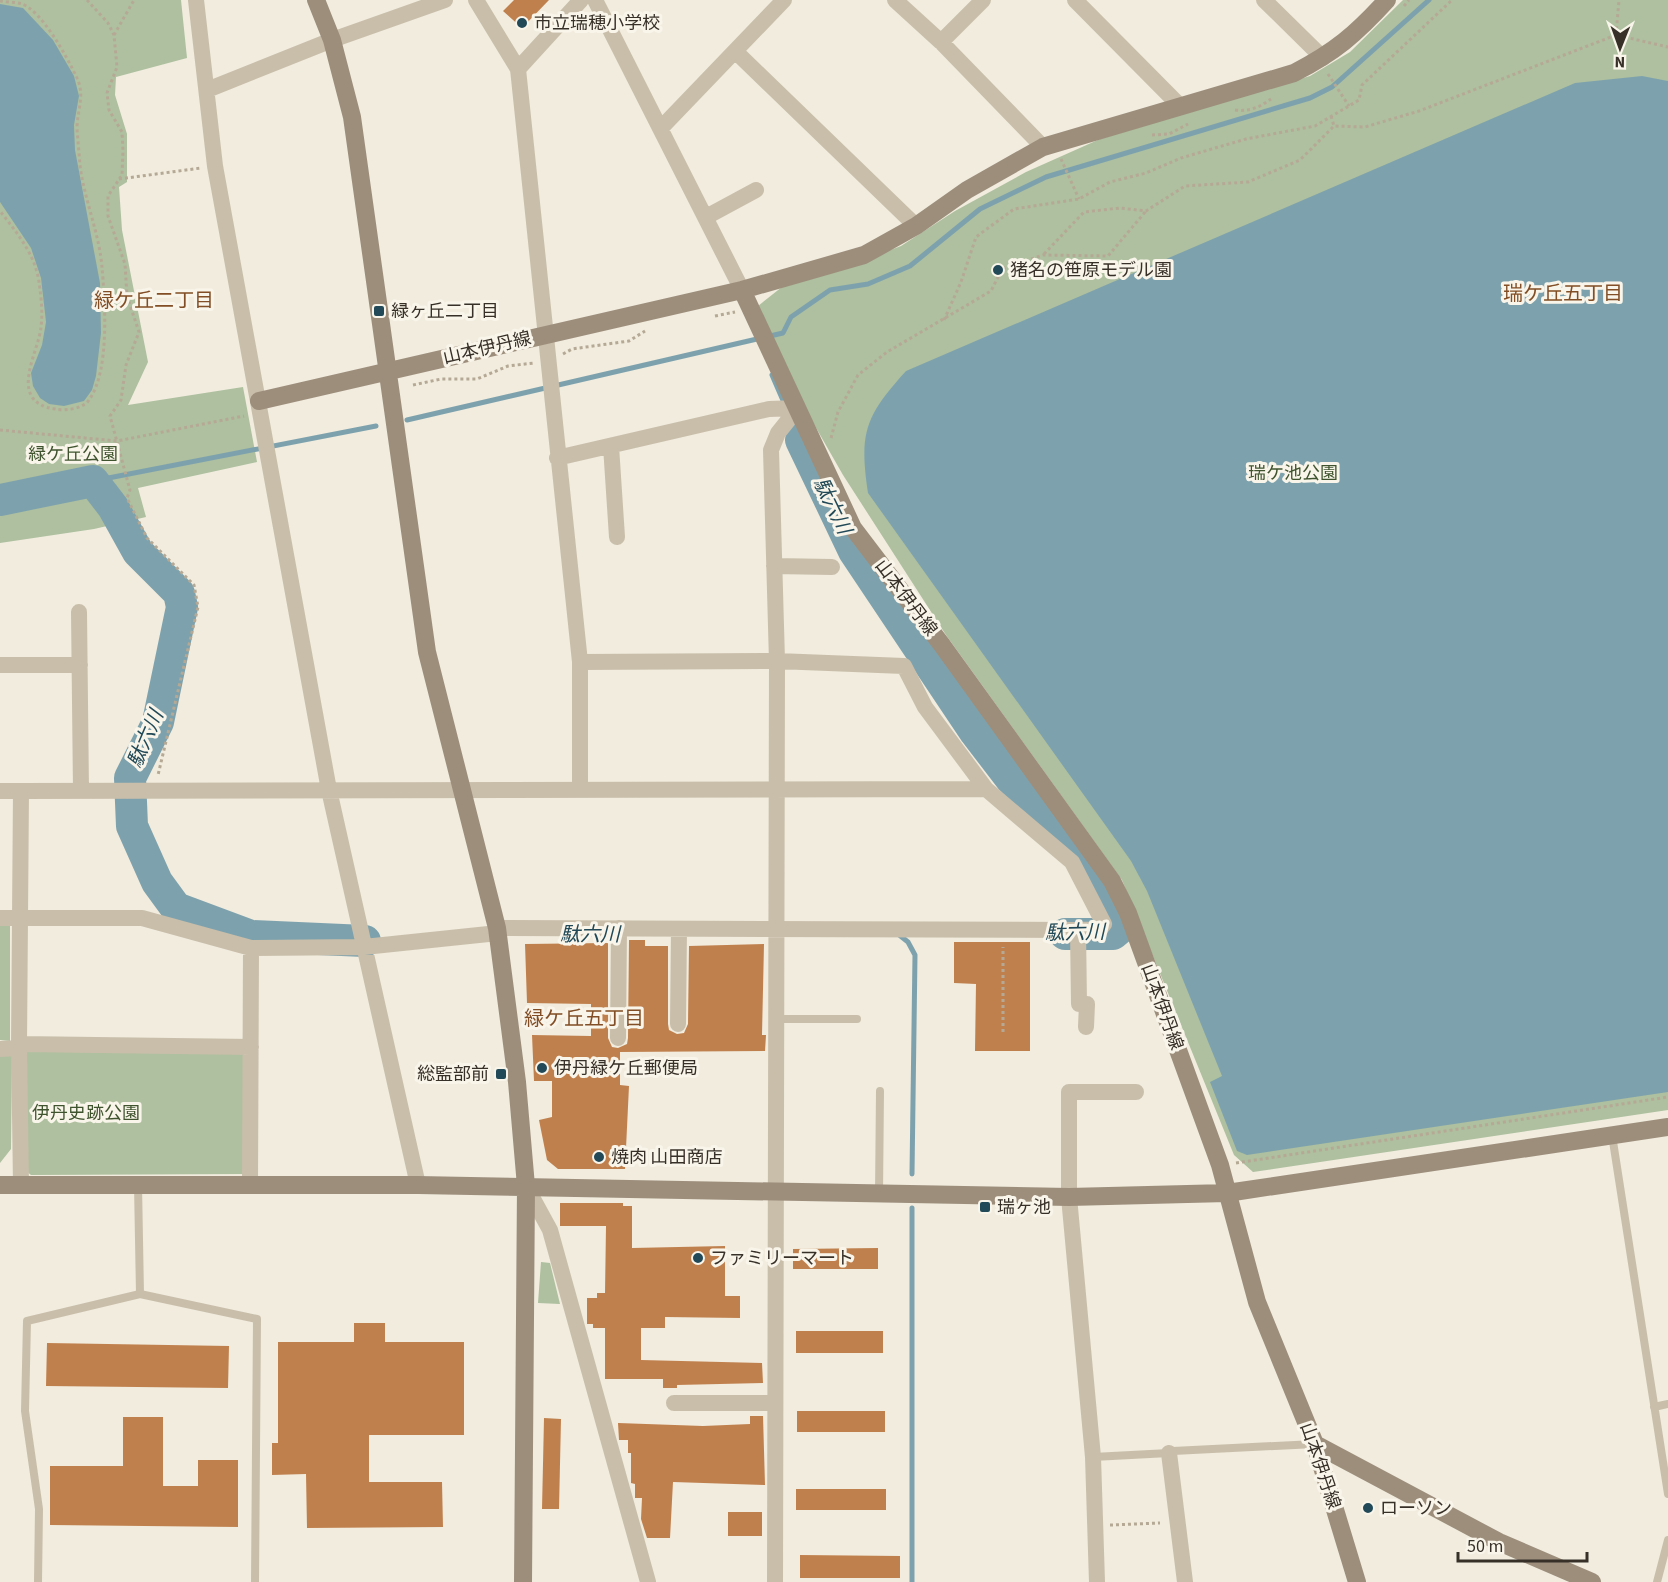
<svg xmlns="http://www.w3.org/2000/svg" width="1668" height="1582" viewBox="0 0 1668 1582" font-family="'Source Sans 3','Noto Sans JP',sans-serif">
  <rect width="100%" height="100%" fill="#f1ecde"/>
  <path fill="#aec09f" d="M0,0h181l6,58 -71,19 -1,18 12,39v48l-8,5 3,43 26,132 -20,43 115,-18 14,75 -119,26 8,29 -52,12 -94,14z
    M1403,0h265v1110l-415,62 -19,-17 -112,-275 -176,-245 -103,-160 -32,-56 -53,-113 29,-23 61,-17 53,-20 54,-35 71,-39 74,-33 210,-63 40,-24z
    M0,926h10v115l-10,-1z
    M24,1050l217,3 6,4 -1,117 -215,1 -7,-6z
    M0,1056h12l-1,93 -11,14z
    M541,1262l9,1 10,41 -22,-1z"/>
  <path fill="#7ea2ad" d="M0,4l23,4 30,32 21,36 5,20 -5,29 1,25 25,133 1,50 -5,43 -4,14 -8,11 -20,5 -15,-2 -9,-6 -7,-12 -2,-13 11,-28 4,-23 -5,-44 -10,-30 -31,-46z
    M1642,76l26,5v1011l-421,63 -10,-4 -27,-69 12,-6 -75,-185 -16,-30 -263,-368c-9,-60 -3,-77 38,-122l669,-288z"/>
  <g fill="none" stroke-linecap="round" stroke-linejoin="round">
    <path stroke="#7ea2ad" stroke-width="5" d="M772,375l13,30
      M407,420l376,-87 8,-16 39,-27 38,-6 42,-18 70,-57 66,-32 264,-79 22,-11 97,-87
      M792,421l9,19
      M93,481l283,-55
      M898,934l10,8 7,13 -3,219
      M912,1582v-374"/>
    <path stroke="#7ea2ad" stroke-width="32" d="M801,440l53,111 121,181 36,47 57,55 51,95 -6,5h-48
      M0,500l93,-19 20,26 25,45 41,41 3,14 -24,115 -28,56 2,48 25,56 19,26 75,28 114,5"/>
  </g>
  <path fill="#c0804d" d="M514,0h35l-27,28 -19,-17z
    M629,940h16v6h23v78l1,6 8,4 7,-1 4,-9 1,-78 75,-2 -2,91h4l-1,16 -145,1v33l9,1 -4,83h-67l-11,-9 -8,-40 13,-3v-36h-18l-2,-46 59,1v-32l-64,-1 -2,-59 83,-1v95l4,9 6,1 9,-4 1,-6z
    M954,942h76v109h-55l1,-67 -22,-1z
    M560,1203h63v3h9v42l93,-2v50h15v22l-75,-1v11h-24v32l121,3 1,20 -86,2v3h-14v-9h-58v-51h-12v-4h-6v-26h10v-5h8l1,-67h-46z
    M878,1248v21h-85v-20z
    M354,1323h31v19h79v93h-95v47h73l1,45 -136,1 -1,-54 -34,1v-32h6v-101h76z
    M796,1331h87v22h-87z
    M47,1343l182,3 -1,42 -182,-2z
    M797,1411h88v21h-88z
    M750,1416h13l2,69 -92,-3 -3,56h-23l-6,-19 1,-21h-7v-14l-4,-1v-30h-3v-13h-9l-1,-17 85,3 47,-2z
    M123,1417h40v69h35v-26h40v67l-188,-2v-59h73z
    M544,1418l17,1 -2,90h-17z
    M796,1489h90v21h-90z
    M728,1512h34v24h-34z
    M800,1555l100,1v22h-100z"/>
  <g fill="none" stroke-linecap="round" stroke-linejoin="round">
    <path stroke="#b5a995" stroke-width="3" stroke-dasharray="3 3" stroke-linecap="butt" d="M87,0l21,23 6,12 3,32 -10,26 2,17 13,22 1,19 -1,24 -14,21v20l17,48 2,32 12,36 -13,33 -5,35 -11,16 20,74 -3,8 20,40 47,47 4,22 -40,168
      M0,1c7,1 16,1 22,3 20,7 45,53 54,72 10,19 1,33 1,53 1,12 2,24 3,36 4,34 19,67 22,102 3,35 8,104 -13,133 -6,9 -24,11 -34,9 -49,-7 -16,-57 -14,-82 2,-14 0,-31 -2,-45 -4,-28 -22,-49 -39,-71
      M1404,6l5,-6
      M114,35l20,-35
      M1616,35l3,-35
      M1328,74l21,32
      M1235,110c14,2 25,-3 36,-11
      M1331,116l3,10 31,1 54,-16 197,-76 52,12
      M1152,135l17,-1 19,-10
      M1061,159l18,40
      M119,179l82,-11
      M1044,254l40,-42 36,-4 26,3 39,-25 63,-4 52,-22 34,-34
      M715,316l20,-4
      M944,320l17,-38 15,-45 38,-28 65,-10 31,-17 36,-9 35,-15 65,-19 69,-13 44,-26 3,-15 90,-85
      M563,354l9,-5 57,-8 16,-10
      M413,385l28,-6h36l31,-13 26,-3
      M0,430l117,11 127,-25
      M831,438l7,-26 20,-37 29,-23 104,-61 11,-22 41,-14 65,1 38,-45
      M1003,1032v-85
      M1236,1163l432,-66
      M1110,1525l50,-2"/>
    <path stroke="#c9beaa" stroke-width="8" d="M775,1019h82
      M1612,1135l56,359
      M138,1185l2,109
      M879,1194l1,-103
      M1654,1407l14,-3
      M1093,1457l76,-4 4,-2 142,-7
      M38,1582l1,-73 -14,-98 2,-90 113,-27 117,25 -2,263
      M1657,1582l11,-42"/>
    <path stroke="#c9beaa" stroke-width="16" d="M196,0l19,166 114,624 89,395
      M476,0l42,69 62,593v127
      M595,0l147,290
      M895,0l46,42 102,105
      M1075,0l104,105
      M1264,0l59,58
      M941,42l42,-42
      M735,51l181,175
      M518,69l63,-69
      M207,90l125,-50 113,-40
      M662,127l122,-127
      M706,217l50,-27
      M611,446l6,91
      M557,458l212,-49 29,-1
      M774,566l58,1
      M79,612l2,179
      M0,665h80
      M0,791h21l-2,253 2,141
      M21,791l965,-2
      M0,918h142l109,30 113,-1 134,-14
      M497,928l581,2 22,-1 4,-5 -32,-62 -86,-73 -61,-82 -21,-41 -127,-5 -197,1
      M1078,930l1,74h8l-1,23
      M678,1024l1,-95
      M618,1038l1,-110
      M19,1044l232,3
      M0,1049l19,-1
      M250,1184l1,-236
      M526,1186l24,44 98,352
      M674,1403h101
      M1169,1453l16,129
      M775,1582l2,-921 -6,-211 7,-17 20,-25
      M1097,1582l-4,-125 -24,-260v-105h67"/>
    <path stroke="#9d8e7c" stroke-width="18" d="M316,0l16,40 20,77 75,535 70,276 20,154 9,104 -3,396
      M742,290l111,238 89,117 170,236 16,32 92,252 37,137 58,142 42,138
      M259,401l483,-111 122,-35 52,-29 51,-36 76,-43 251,-74c41,-21 62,-39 93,-73
      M0,1185h418l651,12 158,-4 441,-66
      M1315,1444l184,98 93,40"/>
  </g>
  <g fill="#214957" stroke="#f9f5ea" stroke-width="2">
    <circle cx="522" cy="23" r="6"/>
    <circle cx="998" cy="270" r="6"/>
    <rect x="373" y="305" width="12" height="12" rx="3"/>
    <circle cx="542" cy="1068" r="6"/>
    <rect x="495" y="1068" width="12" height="12" rx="3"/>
    <circle cx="599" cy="1157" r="6"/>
    <rect x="979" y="1201" width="12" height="12" rx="3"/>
    <circle cx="698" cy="1258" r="6"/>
    <circle cx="1368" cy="1508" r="6"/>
  </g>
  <g text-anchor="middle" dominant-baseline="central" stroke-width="6" stroke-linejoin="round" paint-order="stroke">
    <g font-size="18" fill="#373029" stroke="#f9f5ea" text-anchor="start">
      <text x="534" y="23">市立瑞穂小学校</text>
      <text x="1010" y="270">猪名の笹原モデル園</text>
      <text x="391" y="311">緑ヶ丘二丁目</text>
      <text x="554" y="1068">伊丹緑ケ丘郵便局</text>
      <text x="489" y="1074" text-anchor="end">総監部前</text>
      <text x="611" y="1157">焼肉 山田商店</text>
      <text x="997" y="1207">瑞ヶ池</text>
      <text x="710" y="1258">ファミリーマート</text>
      <text x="1380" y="1508">ローソン</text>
    </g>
    <g font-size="18" fill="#373029" stroke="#f9f5ea">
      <text transform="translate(487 348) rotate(-13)">山本伊丹線</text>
      <text transform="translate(906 598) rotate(53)">山本伊丹線</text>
      <text transform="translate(1162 1007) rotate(70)">山本伊丹線</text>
      <text transform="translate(1320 1466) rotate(71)">山本伊丹線</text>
    </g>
    <g font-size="18" fill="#3f542e" stroke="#f9f5ea">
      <text x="73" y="454">緑ケ丘公園</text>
      <text x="1293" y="473">瑞ケ池公園</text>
      <text x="86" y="1113">伊丹史跡公園</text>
    </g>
    <g font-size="20" fill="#824e26" stroke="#f9f5ea">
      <text x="1563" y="294">瑞ケ丘五丁目</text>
      <text x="154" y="301">緑ケ丘二丁目</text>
      <text x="584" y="1019">緑ケ丘五丁目</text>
    </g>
    <g font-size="20" font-style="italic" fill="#214957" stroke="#f9f5ea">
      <text transform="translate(832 506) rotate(64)">駄六川</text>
      <text transform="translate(146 739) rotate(-67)">駄六川</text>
      <text transform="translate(1075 933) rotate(-1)">駄六川</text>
      <text x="590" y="935">駄六川</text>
    </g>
  </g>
  <g transform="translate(1620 48) rotate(181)" stroke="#f9f5ea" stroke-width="4.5" paint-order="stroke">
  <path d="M0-4.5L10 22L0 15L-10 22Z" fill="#373029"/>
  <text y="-9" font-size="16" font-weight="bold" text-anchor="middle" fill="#373029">N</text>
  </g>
  <path d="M1458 1552v9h129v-9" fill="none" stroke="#373029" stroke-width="3"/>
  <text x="1467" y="1552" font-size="18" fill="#373029" stroke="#f9f5ea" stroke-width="4.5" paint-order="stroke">50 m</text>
</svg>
